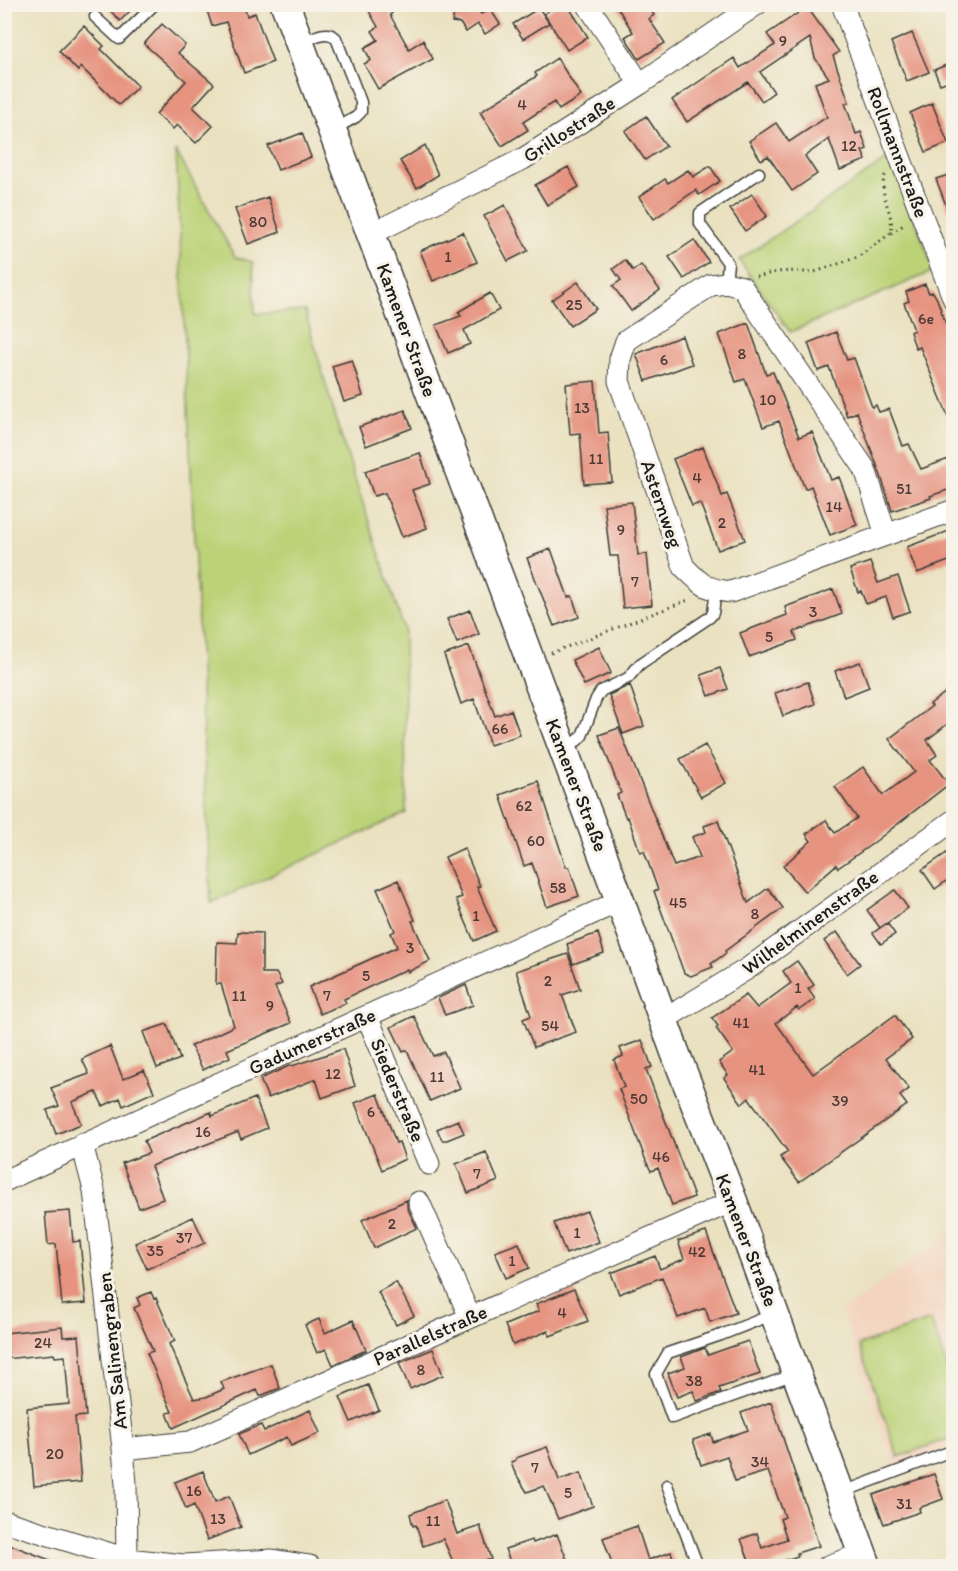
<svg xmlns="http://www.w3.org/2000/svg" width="958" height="1571" viewBox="0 0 958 1571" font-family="Itim,sans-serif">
  <rect width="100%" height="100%" fill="#f7f3e8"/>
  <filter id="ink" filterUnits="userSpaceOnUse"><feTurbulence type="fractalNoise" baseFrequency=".0167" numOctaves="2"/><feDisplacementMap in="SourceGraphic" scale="12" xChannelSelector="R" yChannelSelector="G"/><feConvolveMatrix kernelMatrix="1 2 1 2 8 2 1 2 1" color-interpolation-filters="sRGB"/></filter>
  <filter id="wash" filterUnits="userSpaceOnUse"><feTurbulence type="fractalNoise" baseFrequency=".008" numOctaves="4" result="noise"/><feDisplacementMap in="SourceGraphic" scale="24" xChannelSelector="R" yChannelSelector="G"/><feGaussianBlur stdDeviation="1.35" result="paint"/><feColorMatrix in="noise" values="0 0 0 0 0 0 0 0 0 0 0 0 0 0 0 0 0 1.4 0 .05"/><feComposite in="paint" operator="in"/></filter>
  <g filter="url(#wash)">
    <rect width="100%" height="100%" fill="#eae1c0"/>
    <path fill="#f3d4bf" d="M953,1232v212l-58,23 -53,-156z"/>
    <path fill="#bbd277" stroke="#6c774a" stroke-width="1.5" d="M176,151l59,106 18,5 2,52 50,-3 33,116 66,202 2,184 -195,90z
      M891,157l43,114 -144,61 -51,-72z
      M931,1320l22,65v52l-55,20 -39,-112z"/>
    <g id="blocks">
      <path fill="#e69380" d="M104,4h33l-17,17z
        M205,4h38l4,12 8,-3 18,49 -29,11 -18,-51 -14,4z
        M365,4h22l5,9 -2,2 19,34 14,-9 10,19 -55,30 -14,-25 7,-4 -7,-12 14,-8 -6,-9 6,-4z
        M463,4h12l6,10 9,-5 10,15 -15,10 -7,-10 -12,8 -6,-9 -8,-1 3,-12z
        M558,4h9l21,33 -21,13 -23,-36z
        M615,4h32l7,11 -5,4 16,24 -26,16 -14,-22 8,-5z
        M802,4h3l34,48 -6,4 16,46 -4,1 11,31 5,-2 6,17 -5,2 4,9 -26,10 -11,-31 -24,17 12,18 -25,17 -24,-35 -7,4 -12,-19 27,-18 13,19 38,-25 -12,-34 14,-5 -14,-20 -5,-20 -50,34 14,20 -12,9 -14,-19 -61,40 -15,-22 62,-42 6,10 35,-23 -8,-11 37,-25z
        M539,8l10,15 -26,16 -10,-15z
        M162,24l23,21 -7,8 36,31 -21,23 20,19 -17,17 -19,-18 -4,4 -17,-15 30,-33 -42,-37z
        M84,26l20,20 -3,3 37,37 -19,19 -38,-38 -3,4 -19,-20z
        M912,33l17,39 -22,9 -16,-39z
        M557,58l24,38 -22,14 -5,-8 -31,20 5,8 -26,16 -22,-34 57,-36 -2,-3z
        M949,64l5,15 -14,5 -6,-14z
        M932,103l16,40 -22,9 -16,-39z
        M646,116l20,30 -21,14 -20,-29z
        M302,133l9,24 -33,13 -10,-24z
        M425,145l13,30 -21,13 -17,-27z
        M710,166l10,15 -21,14 -3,-5 -42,29 -15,-22 26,-18 3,4 20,-13 5,7z
        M568,167l11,20 -32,18 -12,-20z
        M954,173v48h-2l-16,-42z
        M752,194l15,22 -22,15 -15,-22z
        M268,197l12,35 -32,12 -13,-35z
        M505,205l23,46 -20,10 -24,-45z
        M463,232l14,30 -44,19 -13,-30z
        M694,240l15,22 -25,17 -15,-22z
        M625,260l8,11 8,-6 19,25 -29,21 -18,-25 8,-6 -8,-11z
        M578,282l18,27 -26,17 -18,-26z
        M925,284l4,9 4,-1 4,7 17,48v84l-34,-84 -4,2 -3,-8 -3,-9 4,-2 -10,-27 5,-2 -3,-9z
        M490,293l9,17 -35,20 6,14 -22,9 -12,-28 25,-9 -3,-4z
        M748,323l18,51 7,-2 26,65 13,-5 19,48 8,-3 18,48 -27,10 -19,-49 -6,3 -26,-68 -16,6 -18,-48 -9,3 -17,-48z
        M836,332l11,28 7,-2 18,49 4,-2 3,7 10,-3 14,37 6,-2 12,25 33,-12v31l-24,8 1,2 -39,13 -11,-35 -24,-64 -10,4 -18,-49 -11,4 -10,-28z
        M682,336l10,28 -46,17 -10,-27z
        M352,360l11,36 -19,6 -12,-36z
        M595,381l4,52 9,-1 4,50 -28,2 -4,-51 -10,1 -4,-50z
        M405,410l7,18 -46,18 -7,-19z
        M703,447l19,49 5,-2 18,46 -27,10 -18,-47 -8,3 -19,-47z
        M420,453l10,31 -18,6 15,38 -25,9 -17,-44 -11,3 -9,-25z
        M632,502l6,53 9,-1 5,51 -29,3 -5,-52h-8l-6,-51z
        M954,529v30l-37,14 -10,-26z
        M551,549l17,48 4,-1 7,21 -25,9 -27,-68z
        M870,562l8,21 20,-7 12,35 -17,6 -7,-20 -20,7 -5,-13 -3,1 -8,-23z
        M833,589l9,25 -48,18 3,8 -48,17 -9,-24 47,-18 -2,-8z
        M470,610l9,24 -22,9 -10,-24z
        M469,646l26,70 16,-6 9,25 -30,10 -16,-46 -13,5 -17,-49z
        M599,647l12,26 -27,12 -12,-25z
        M860,662l9,25 -25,10 -9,-26z
        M720,668l8,21 -19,7 -8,-21z
        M808,682l7,22 -32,12 -8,-23z
        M630,685l14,41 -21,8 -14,-39z
        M954,686v33l-27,21 10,15 -7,5 19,24 -77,60 -34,24 -2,-3 -31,27 -22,-26 28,-25 -5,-7 20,-14 9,13 22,-15 -22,-31 28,-20 20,28 31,-23 -25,-33 43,-33 -2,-2z
        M619,728l55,138 26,-9 -8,-20 14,-5 -2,-6 14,-5 30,82 20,-15 15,20 -58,43 1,2 -15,11 2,3 -22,9 -7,-3 -30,-82 4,-1 -14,-39 -4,1 -12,-35 -2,1 -9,-23 4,-2 -22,-58z
        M705,745l21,38 -25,14 -21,-38z
        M538,781l28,86h3l10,29 -32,11 -15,-44 -8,3 -24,-71z
        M464,848l16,38 -3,1 19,44 -22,10 -18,-42 6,-2 -17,-40z
        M948,852l5,8v16l-18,13 -13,-19z
        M398,880l17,40 -3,1 18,40 -22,11 -1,-3 -63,30 2,4 -26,11 -11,-27 88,-40 -6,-14 4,-2 -18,-42z
        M895,890l13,18 -28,20 -13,-18z
        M887,923l8,11 -14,10 -8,-11z
        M238,932l24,1v40h14l6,11 -7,3 16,36 -64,27 3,7 -27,13 -12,-24 43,-20 -13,-42h-5l1,-42 20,1z
        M837,932l23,32 -13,10 -23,-33z
        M598,933l6,20 -31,11 -6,-20z
        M568,954l12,35 -18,6 14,37 -42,15 -11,-28 8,-3 -15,-45z
        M797,961l17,24 -6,4 7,10 -16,11 -2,-3 -21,16 37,51 82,-59 17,24 -26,19 23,31 -9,7 7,9 -108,77 -19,-25 8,-5 -39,-54 -7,6 -18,-26 4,-3 -9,-13 14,-10 -17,-24 2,-2 -6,-8 34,-23 11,13 34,-25 -8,-12z
        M466,985l7,20 -28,10 -7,-17z
        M414,1016l19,40 11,-4 16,36 -30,13 -23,-51 -4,2 -12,-25z
        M167,1024l13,35 -23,9 -14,-36z
        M642,1040l10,27 -6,2 48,128 -22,8 -14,-37 -7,3 -5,-10 -27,-72 5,-2 -10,-27 9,-4 -3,-8z
        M110,1046l13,33 21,-9 10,22 -31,14 -3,-8 -17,8 -7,-14 -24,10 9,22 -25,10 -9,-24 12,-4 -8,-18 38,-14 -7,-15z
        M343,1049l12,37 -33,12 -6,-19 -48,19 -8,-19 31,-14 1,1z
        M378,1094l18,49 3,-1 6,17 -23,11 -27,-67z
        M255,1098l12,30 -26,11 -3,-7 -87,34 12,33 -24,9 -17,-45 27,-10 -5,-12 67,-29 1,4z
        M458,1120l6,13 -17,7h-5l-5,-11z
        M486,1152l12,29 -30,12 -12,-29z
        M407,1200v7l10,21 -43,20 -12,-28z
        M70,1211l3,31 7,-1 6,62 -24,2 -6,-61 -8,1 -3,-32z
        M587,1211l12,31 -33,12 -12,-31z
        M193,1217l12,26 -58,26 -12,-26z
        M706,1232l30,81 -26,9 -5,-14 -27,10 -16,-41 -43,17 -8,-21 44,-17 5,13 24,-10 -6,-18z
        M519,1243l10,25 -23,10 -11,-26z
        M396,1282l18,34 -18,9 -18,-33z
        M574,1289l14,32 -38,15 -2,-5 -35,14 -8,-20 34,-14 -3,-7z
        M151,1292l3,7 2,-1 19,43 -6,3 25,55 12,-2 18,-8 -3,-7 50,-18 9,24 -20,8 -3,-6 -84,38 -6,-15 5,-1 -25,-59 6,-2 -19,-43 6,-3 -3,-7z
        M319,1319l6,14 28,-13 13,30 -33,15 -7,-16 -9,4 -12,-28z
        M62,1327l1,10 16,-1 7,80 -11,1 6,65 -47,4 -7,-78 42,-4 -4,-48 -10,1 -1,-3 -50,5v-26z
        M748,1341l12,33 -41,14 2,4 -24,9 -4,-10 -16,6 -9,-24 17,-6 -4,-10 24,-9 3,7z
        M433,1349l10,26 -33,14 -11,-26z
        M368,1385l11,25 -28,12 -11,-25z
        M771,1402l48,144 -22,7 1,3 -30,10h-17l-10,-27 16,-6 5,15 25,-9 -7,-20 5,-2 -17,-46 -33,10 -8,-25 -26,9 -8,-25 18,-6 2,8 35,-12 -7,-17z
        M310,1410l10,23 -29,13 -4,-9 -39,18 -9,-21 22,-9 3,6z
        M547,1447l12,33 22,-7 12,33 -35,13 -14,-33 -17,6 -13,-21 -3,-9 5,-2v-2z
        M203,1471l12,31 14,-6 12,31 -34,13 -13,-35 -8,4 -11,-27z
        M934,1474l9,25 -24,9 1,4 -36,12 -11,-29z
        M445,1500l12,34 23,-8 11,33 -20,7h-16l-12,-27 -20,7 -7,-21 -3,1 -3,-12z
        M637,1526l11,34 23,-8 5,14h-63l-10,-28z
        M557,1534l10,26 -18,6h-37l-7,-17 27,-9 1,3z
        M11,1545l54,21h-61v-17l5,2z"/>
    </g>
  </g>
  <g filter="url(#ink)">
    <use href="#blocks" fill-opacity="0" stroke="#3b3a35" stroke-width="1.5"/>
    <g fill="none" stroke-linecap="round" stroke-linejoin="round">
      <defs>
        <path id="service" d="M95,17l24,22 36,-35
          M300,44c11,-5 26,-16 36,-6l25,64v10l-5,5 -23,13
          M726,283l2,-20 -28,-39v-11l59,-40
          M563,747l14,-6 5,-5 14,-37 5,-8 27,-13 12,-14 70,-47 3,-4 3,-23
          M774,1314l-53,21 -53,18 -12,21 16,44 123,-44
          M667,1485l31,81
          M840,1493l114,-43"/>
        <path id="minor" d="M587,4l53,80
          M842,4l112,296
          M371,234l152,-75 117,-75 117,-80
          M886,535l-21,-66 -123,-182 -16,-4 -15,2 -85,56 -6,18 -1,22 65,186c18,18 21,22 47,25l223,-82
          M367,1016l62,148
          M663,1020l84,-51 207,-149
          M4,1181l616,-280
          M419,1202l51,115
          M123,1449l67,-7 543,-241
          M4,1521l123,38 -1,-75 -3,-35 -29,-259 -12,-46
          M126,1566l1,-7 57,6 88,-5 38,6
          M828,1566l34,-12"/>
        <path id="secondary" d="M285,4l335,897 55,151 58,149 134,365"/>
      </defs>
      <use href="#service" stroke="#3b3a35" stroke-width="13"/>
      <use href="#minor" stroke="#3b3a35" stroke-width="23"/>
      <use href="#secondary" stroke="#3b3a35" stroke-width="31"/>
      <path stroke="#3b3a35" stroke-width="3" stroke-dasharray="1.5 4.5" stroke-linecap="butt" d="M891,233l14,-9
        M756,277l20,-5 20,-1 16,2 46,-16 33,-24c4,-22 -15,-39 -5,-60
        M551,653l140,-54
        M952,1039l2,-1"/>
      <use href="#service" stroke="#fff" stroke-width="10"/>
      <use href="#minor" stroke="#fff" stroke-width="21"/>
      <use href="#secondary" stroke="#fff" stroke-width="28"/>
    </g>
  </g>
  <g text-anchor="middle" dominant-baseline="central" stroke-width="6" stroke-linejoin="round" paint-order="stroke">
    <g font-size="16" fill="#4e3a35">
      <text x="783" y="40">9</text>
      <text x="522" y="104">4</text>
      <text x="849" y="145">12</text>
      <text x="258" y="221">80</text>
      <text x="448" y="256">1</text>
      <text x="574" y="304">25</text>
      <text x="926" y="318">6e</text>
      <text x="742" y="353">8</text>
      <text x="664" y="359">6</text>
      <text x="768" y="399">10</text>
      <text x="582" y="407">13</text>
      <text x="596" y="458">11</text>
      <text x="697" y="477">4</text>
      <text x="904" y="488">51</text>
      <text x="834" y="506">14</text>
      <text x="722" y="522">2</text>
      <text x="621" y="529">9</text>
      <text x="635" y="581">7</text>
      <text x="813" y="611">3</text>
      <text x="769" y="636">5</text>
      <text x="500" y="728">66</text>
      <text x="524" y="805">62</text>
      <text x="536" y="840">60</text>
      <text x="558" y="887">58</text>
      <text x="678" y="902">45</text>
      <text x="755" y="913">8</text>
      <text x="476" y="915">1</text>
      <text x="410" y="947">3</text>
      <text x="366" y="975">5</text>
      <text x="548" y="980">2</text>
      <text x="798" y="987">1</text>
      <text x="239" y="995">11</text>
      <text x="327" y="995">7</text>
      <text x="270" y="1005">9</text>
      <text x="741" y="1022">41</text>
      <text x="550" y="1025">54</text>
      <text x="757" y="1069">41</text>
      <text x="333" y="1073">12</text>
      <text x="437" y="1076">11</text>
      <text x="639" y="1098">50</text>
      <text x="840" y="1100">39</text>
      <text x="371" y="1111">6</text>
      <text x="203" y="1131">16</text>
      <text x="661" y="1156">46</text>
      <text x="477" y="1173">7</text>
      <text x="392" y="1223">2</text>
      <text x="577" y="1232">1</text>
      <text x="184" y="1237">37</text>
      <text x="155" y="1250">35</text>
      <text x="697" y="1251">42</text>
      <text x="512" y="1260">1</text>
      <text x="562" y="1312">4</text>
      <text x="43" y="1342">24</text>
      <text x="421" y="1369">8</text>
      <text x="694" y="1380">38</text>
      <text x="55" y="1453">20</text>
      <text x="760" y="1461">34</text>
      <text x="535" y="1467">7</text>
      <text x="194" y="1490">16</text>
      <text x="568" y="1492">5</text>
      <text x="904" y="1503">31</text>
      <text x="218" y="1518">13</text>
      <text x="433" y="1520">11</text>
    </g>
    <g font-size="20" fill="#1c1c1c" stroke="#f7f3e8">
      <text transform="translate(569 129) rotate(-33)">Grillostraße</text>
      <text transform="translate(898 152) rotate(69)">Rollmannstraße</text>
      <text transform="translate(407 330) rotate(70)">Kamener Straße</text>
      <text transform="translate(662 504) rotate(71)">Asternweg</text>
      <text transform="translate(577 785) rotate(69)">Kamener Straße</text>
      <text transform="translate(810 922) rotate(-36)">Wilhelminenstraße</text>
      <text transform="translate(312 1041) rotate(-24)">Gadumerstraße</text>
      <text transform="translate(398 1090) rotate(67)">Siederstraße</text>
      <text transform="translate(747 1240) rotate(69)">Kamener Straße</text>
      <text transform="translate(430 1335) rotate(-24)">Parallelstraße</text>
      <text transform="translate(112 1351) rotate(-96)">Am Salinengraben</text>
    </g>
  </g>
  <rect width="958" height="1571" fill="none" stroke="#f7f3e8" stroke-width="24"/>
</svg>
